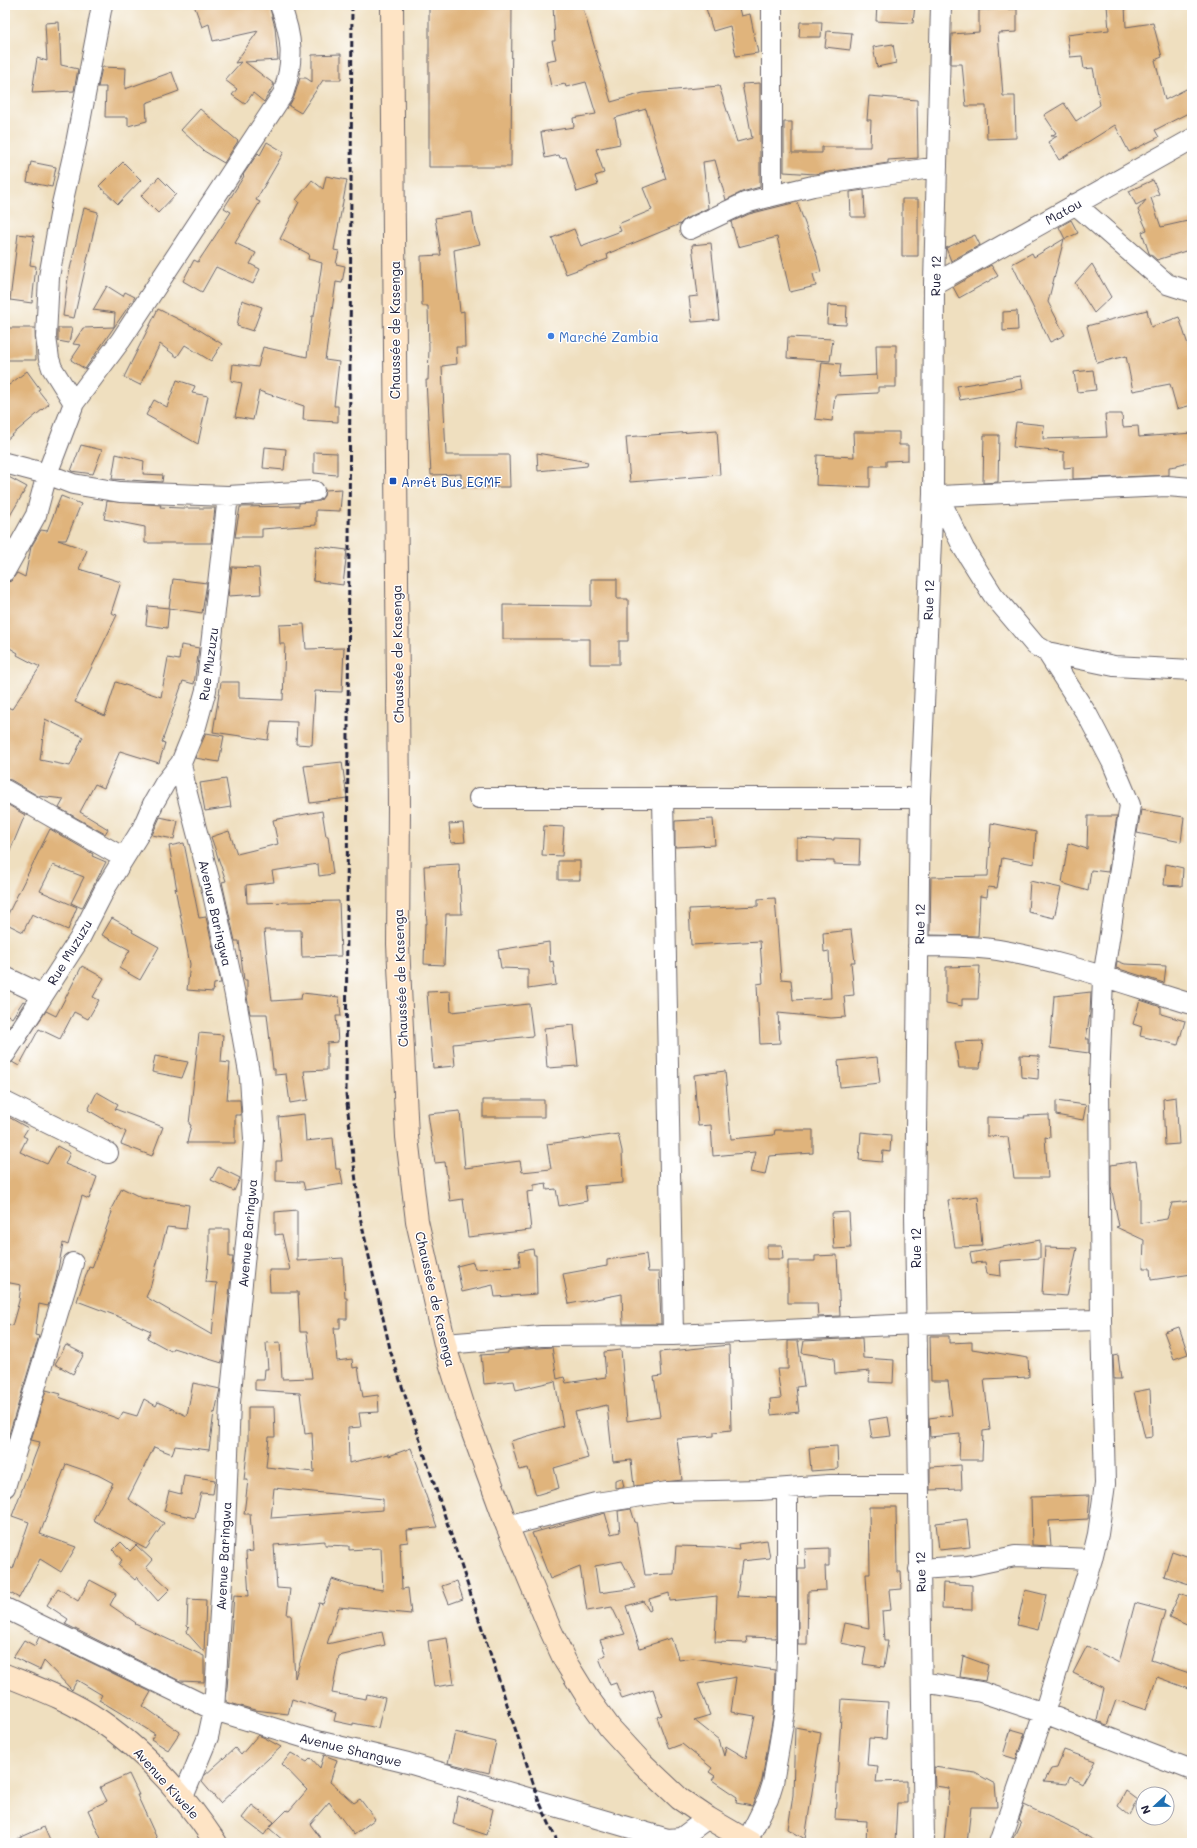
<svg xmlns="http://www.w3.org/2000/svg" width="1197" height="1848" viewBox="0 0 1197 1848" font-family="Mali,sans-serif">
  <rect width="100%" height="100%" fill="#fff"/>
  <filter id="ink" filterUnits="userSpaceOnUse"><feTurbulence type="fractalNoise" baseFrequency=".025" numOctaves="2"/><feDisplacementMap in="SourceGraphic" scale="8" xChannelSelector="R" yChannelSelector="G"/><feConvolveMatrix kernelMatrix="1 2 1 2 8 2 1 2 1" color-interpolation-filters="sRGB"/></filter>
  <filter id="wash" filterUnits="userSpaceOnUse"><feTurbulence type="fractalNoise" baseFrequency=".012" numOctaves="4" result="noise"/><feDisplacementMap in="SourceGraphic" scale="16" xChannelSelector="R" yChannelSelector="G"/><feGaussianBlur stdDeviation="0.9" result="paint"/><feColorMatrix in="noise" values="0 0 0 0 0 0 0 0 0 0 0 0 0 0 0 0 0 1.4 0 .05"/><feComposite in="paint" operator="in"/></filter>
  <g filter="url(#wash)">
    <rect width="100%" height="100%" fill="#efdfbf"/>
    <g id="blocks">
      <path fill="#e0b47c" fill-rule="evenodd" d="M194,5h75l6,22 3,33 -33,2 29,22 -10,18 -11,-9 -8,11 -13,-9 5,-6 -12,-9 16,-18 -6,1 23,-32 -45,10 -4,-17 -7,3z
        M429,5h83l-1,162h-82z
        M553,5h29l29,97 32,-9 76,-7 18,56 15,-4 -10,-54 18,-1v104l-18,5 -16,8 -11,-40 -12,2 5,46 -23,11 -5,5 -73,30 1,5 -42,15 -14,-36 22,-9 7,17 40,-15 -3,-7 34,-14 -9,-22 23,-9 -20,-70 -31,9 5,26 -24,5 8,24 -9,3 3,9 -21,7 -11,-35 -6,1 -1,-3 -14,3 -4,-26 33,-5 -1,-9 23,-4 -10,-32 -20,5 -1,-3 -14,3 -5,-26 10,-2 -4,-18h3z
        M705,5h33l3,11 9,-2 8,39 -22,3 -6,-30 -17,5z
        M877,5h38l-2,18 -37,-2z
        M1107,5h18l1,22 27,-4 9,34 -7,3 10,40 27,-14v25l-37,19 4,7 -30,15 -14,-27 -56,35 -11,-18 9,-6h-6l5,-3 -12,-18 20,-12 12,18 24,-16 -7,-37 -9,1 -2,-13 -12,1 -3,-22 42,-5z
        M1017,9v23l-19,1 5,63h12l1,42 -29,1 -1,-33h-20l-4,-42h-11l1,-30 27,-2v-22z
        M59,22l2,43 17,4 -4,22 -42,2 5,-35 10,3 -2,-38z
        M800,22h22l-1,15h-22z
        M827,31l25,2 -2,17 -25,-3z
        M893,44l3,19 -19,4 -4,-20z
        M341,54v26h-18l-22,33 -12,-7 5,-9 6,-19h6l6,4v-27z
        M102,67l24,1 -1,21 47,-17 7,19 -33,12 1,18 -19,5v-9h-23l1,-30h-8z
        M869,96l48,4 1,58 -30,2v3l-73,11 -31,-2v-50h8v31h30v-6h48l1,-27h-4z
        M200,109l38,32 -14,22 -20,-12 -23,-21z
        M267,142l17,10 -28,48 4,2 -25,41 21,10 -6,11 10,5 -7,15 -37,-17 -14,25 -19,-11 11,-21 4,2 33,-50 -7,-4 20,-32 -1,-1 15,-22 2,2z
        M31,162l25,5 -4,20 -25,-5z
        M123,162l18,18 -23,24 -19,-18z
        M326,176l21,4 -13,70 5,1 -3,13 9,2 -3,17 -6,-1 -11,78 14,2 -5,44h4v16l-35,-2 1,-14 -45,-15 -6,29 -18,-3 7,-34 -11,-2 2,-17 25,3 5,-20 44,10 5,-41h2l8,-53 -14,-4 1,-5 -29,-15 19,-37 -3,-2 16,-20 11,9z
        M159,177l17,17 -18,19 -17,-17z
        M1153,180l6,14 -8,4 10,29 31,-7v29l-35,11 -8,-7 -7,-21 5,-2 -9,-20 8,-10 -10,5 -7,-14z
        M864,190l1,27h-14l-1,-25z
        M902,199h16v57h-16z
        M797,202l20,54 4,16 -8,2 3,12 -26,6 -13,-55 -39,10 -7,-25 18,-8z
        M84,208l14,4 -24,106 -11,-2 5,-38z
        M472,212l3,19 5,13 -26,6 6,62 4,-1 1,36h-9l1,17 -15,2 4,89h63l1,32h-49v-13l-30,1 -5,-95h2l1,-32 -1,-42h-6l-1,-50 20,-1 -6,-37z
        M1071,220l7,13 -13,6 -6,-12z
        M18,234l16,2 -4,29 6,1 -4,37 -22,-3z
        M975,235l5,10 -29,16 -5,-13z
        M1064,239l-16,63 17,33 -15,7 -38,-78 20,-11 2,4z
        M711,243l8,77 -27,2 -3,-25 9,-1 -6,-51z
        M1092,264l19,33 -17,16 -19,-30z
        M991,265l7,11 -39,22 -6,-11z
        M107,286l16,10 2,-4 10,5 -50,72 -14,-9 10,-15 -8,-1 10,-16 31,-1 1,-14 -22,-3z
        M242,300l20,7 -9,24 -16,-5z
        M828,305l19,1 -1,19 -19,-1z
        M158,309l40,20 24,15 -11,17 -26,-16 -8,12 -17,-13 -20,41 -16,-8z
        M1147,310l4,17 28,-10 13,40v48l-15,4 -7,-25 -37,7 -7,-35 -29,7 -10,-37z
        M1017,311l1,19 -15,1v-19z
        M5,328h30l1,32h-30z
        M58,328h14l-3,15 -11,-2z
        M788,337l45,2 -3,22 -43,-3z
        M876,345h20v42h-18v6l-43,2 -3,26 -17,-2 7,-57 19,2 -2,13 38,-2v5z
        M1093,370l3,20 -19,2 -3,-20z
        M27,371l13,18 -2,1 11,14 -44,37v-53z
        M1021,376l2,13 -63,11 -3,-14z
        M177,380l18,6 -3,7 16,3 -10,48 -52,-29 8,-15 13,7z
        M1105,414h17l1,13 15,-1 1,11 53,-4v28l-15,4v1l-8,1v8l-96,4v-12l-9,1v-16l-51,-5 3,-25 28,3 -1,14 64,-2z
        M717,430l3,45 -90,7 -4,-45z
        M853,432h46v13h9v15l-22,1v5h-16v21l-54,-2 1,-30 37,2z
        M984,435h15l-1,47 -15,1z
        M81,445l21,5 -9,24 -22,-3z
        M265,447l21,2 -2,21 -21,-2z
        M314,452l23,1v22l-23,-2z
        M537,453l51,9 -1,4 -49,5z
        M116,454l28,7 -1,13 20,1 -1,7 -50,-3z
        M5,475l22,12 -22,37z
        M342,489l-2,22 -24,-1v15l-54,4v8h-27l5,-30 59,-1v-3l21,-2 4,-5 1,-6z
        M61,496l20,8 -15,36h-8l29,10 -8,19 42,13 -10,31 6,2 -42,87 30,14 11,-34 45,15 7,-39 11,2 2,-15 18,3 -5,36 -11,-3 -21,61 3,1 -6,20 -39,-12 -16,37 -9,-4 -15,28 28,17 -3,5 -46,-26 5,-9 -26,-3 -27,-16 -6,-1v-73l7,3 28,-42 -23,-12 1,-2 -13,-8v-57l3,-6 3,-1 6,-8 8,4 6,-30 10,-17 6,1zM45,719l38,18 -13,29 -30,-6z
        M107,501l54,4 -1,2 21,1h34l-4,35h-66v-16l-41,-8z
        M316,546l31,4 -4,35 -30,-4z
        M232,567l27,1 2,26 -33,2z
        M173,579l34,4 -5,30 -33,-5z
        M591,579h26v20h11v42h-9v23h-29v-25h-87v-34l88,1z
        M148,606l21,2 -2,20 -21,-3z
        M304,624l2,25 38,-1 -2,44 -27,-1 -3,54 -16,-1 1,-22 -26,-1 -3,19 -55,-8 8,-50h18v16l44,2 2,-56h-5l-1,-19z
        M206,733l18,3 -5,26 -24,-4z
        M342,762l5,36 -37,5 -6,-37z
        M226,779l5,28 -26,4 -5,-28z
        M5,803l20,12 -20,48z
        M1141,810l43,7 -3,25 -44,-9z
        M322,811l4,25h2l5,38 -14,2 -1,-12 -46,7 2,11 -28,3 1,18 92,-2 2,55 -39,1 -1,-27h-37l8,71 29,-2 1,-6 37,4 2,19h-5l2,26 -11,1v27l-23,1 4,29 -18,3 -4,-29 -11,1v-6h-2l-6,-55h-17l-3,-17v-17h-3l-5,-39h-4l-13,-59 4,-1 -15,-44 18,-6 8,23 41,-10 -5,-24z
        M1088,816h29l-9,56 -17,-2 -3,21 -26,-8 6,-40 19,6z
        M160,817l18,4 -4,18 -22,-4z
        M713,819l2,26 -40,2v-26z
        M463,823l2,19 -14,1 -2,-19z
        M991,823l45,9 -2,32 -32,-6 -5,30 -9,-1 -1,10 -7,-1 -2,40 -48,-1 1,-58 57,-1z
        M544,826l20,1 -2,29 -20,-1z
        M50,829l43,25 -1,2 14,6 -24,46 -11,-5 13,-26 -31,-12 -13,26 37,16 -9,23 -36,-16 -9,18 -18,-9v-3z
        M797,838l37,2v-2l26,1 -1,26 -25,-1v-3l-37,-1z
        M184,843l15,75 7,-1 15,66 -7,1 -1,8 -26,-2 3,-26 -15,-76 2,2 -8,-44z
        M558,861h22v19h-22z
        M459,864l3,50h-16l-2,51 -20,-1 1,-40h2l-3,-58z
        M1166,864l17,4 -1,18 -18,-1z
        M1030,881l31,7 -7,30 -26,-6z
        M775,898l6,81 10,1 2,20 38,-2 -2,-47 -5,1 -1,-19 28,-3 4,32h-4l3,33 -10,1 2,21 -15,1 -53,-5 2,30 -20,1 -3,-60 6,-1 -3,-42 -69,4 -2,-36 69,-3v-7z
        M112,918l21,12 -1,2 27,15 -19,33 -21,-12 11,-18 -28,-15z
        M549,942l1,20 3,-1 3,24 -28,4v-20l-27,-1 -3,-18z
        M1117,961l8,3 41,2 -2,17 -48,-15z
        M82,966l22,12 -11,19 6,3 -11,19 -14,-7 -14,27 -21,-10 -20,37 -7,-4 34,-51 10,5z
        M980,966l-2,33h-16v7l-16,-3v-36z
        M450,991l1,21 78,-8 4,32 -80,8 2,22 -22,2 -6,-76z
        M1091,992l-1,21 -4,26h3v14l-39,-5 4,-52z
        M1140,1000l21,7v7l24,7 -7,24 -38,-9 2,-9 -9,-3z
        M23,1001l2,1 -20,31v-20l7,5z
        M574,1025l4,41 -31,2 -3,-40z
        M199,1033l24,2 -2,27 9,1 -3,37h13l1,15h-6v28h-48l4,-18 -2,-1z
        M983,1041l-3,27h-21l-4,-26z
        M1020,1055l19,1 -1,23 -17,-2z
        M155,1056l33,6 -6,16 -30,-6z
        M877,1057l3,26 -40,4 -2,-26z
        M725,1071l6,68 43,-4 1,-5h38v23l-44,3 -4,19 -15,-3 5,-20 -42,4 -2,-31 -13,1 -4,-51z
        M97,1092l21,12 -3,5 48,18 -11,29 -31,-12 5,-12 -38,-22z
        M1176,1097l3,47 -14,1 -2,-46z
        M483,1100h61v17h-61z
        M1056,1101l30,4 -3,15 -27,-5z
        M460,1111l5,57 55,-7 2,11 29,-3 -4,-25 71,-10 4,17 1,32 -38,3 2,15 -28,5 -3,-17 -9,1 -1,-7 -12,2v6l-7,1 4,38 -63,7 -5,-38 -13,2 -5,-39 -10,1 -7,-49z
        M304,1114l2,27 27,-3 3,31h4l3,15 -38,6 -2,-8 -27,-1v-20h6l-4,-44z
        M5,1115l23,13 -5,8 4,2 -7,14 27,12 10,-18 13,7 -5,11 32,13 -8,22 -7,-3 -14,49 -5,-2 -7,37 -8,26 -9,-2 -4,31 4,1 -32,105h-2v-109l3,-8 4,2 7,-25 2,-16 -16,-3z
        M1049,1115l1,23 -5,-1 3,41h-34l-6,-41 -21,-1v-19l38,1 -1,-2z
        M861,1132l30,3 -1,17 -7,-1 -1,11 -23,-2z
        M1136,1161l4,30v32l27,-4 5,-16 20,-2v73l-41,6 -1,-12h-7l1,-28 -28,-13 3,-1 -8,-40v-21z
        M218,1167l22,11 -6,13 -23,-11z
        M122,1188l20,10 47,7 -3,24 -19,-2 -17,61 -4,9 66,38 5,-52 -11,-1 3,-29v-24h20v28h4l-11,106 -49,-15 -2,3 -24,-13 4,-7 -34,-15 -40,-15 12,-34 3,1 20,-56 -2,-1z
        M978,1196l4,50 -27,1 -7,-47z
        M297,1210v51l46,-3 2,40h2v21h-7v9h-6l3,33 15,-2 1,9 5,-1 5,30 15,-2 1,17 -20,1 2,14 -13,1 1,35 40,-9v2l22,-8 8,21 -2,1 20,57 -30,3 1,12 -8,1 2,46 6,-1 3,26 -72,-7 -12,37 55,-12 3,13 -46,11 -7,37 34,6 1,-5 18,4 -7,30 -25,-5v2l-19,-4 2,-8 -44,-14 -4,15 -33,-4 -29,-8 8,-107 15,1 -3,-44 7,-1 -3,-37h-6l4,-34h-4l4,-36v-37h26l1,30h-6l-3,30 48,5 -2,-39 -7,1 -5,-41 -45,-3v-10h9l1,-11h3l-2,-26 14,-1 2,37 30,-1 -5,-46h-7l-2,-40h-28l-1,-22h21l-8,-36 -7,1v-23zM274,1488l109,11v11l-112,8zM325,1541v4l24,1v4l32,-2 2,42 -33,-5 -18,-6 -9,25 -4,-1 -24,75 -4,-63h-4l3,-26 -13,-1 -3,-43z
        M849,1212l2,36 -17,1 -2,-36z
        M1040,1240v18l-40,3 1,15 -14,-2 -2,-12 -13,1 -2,-10z
        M767,1245h15l1,14h-16z
        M1045,1247l32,1 -10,48 -25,-2z
        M533,1249l1,6h2l1,39 -42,3 -2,-12 -31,7 -5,-26 16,-4 2,7 45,-2 -1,-15z
        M646,1254l2,18h11l2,52h-38l-1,-30 -53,10 -6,-30 44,-8v-6z
        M837,1255l3,61 -22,1 -1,-14h-29v-42h27v-5z
        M1179,1327l9,27 -14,5 -10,-27z
        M930,1336h19v7l23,-1v7l56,9 1,19 -45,2 6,51 -7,1 -1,29h-23l1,-26 -30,3 -1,-19 23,-3 -4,-34h-17z
        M862,1338l1,20 31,2 -1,23 -24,-1 1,-11 -35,3 -1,-16 -32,-5 2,-12z
        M788,1341h10l6,45 -8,1 3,25 -28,3 -1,-16 11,-1 -4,-29h11z
        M66,1345l18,9 -11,20 -18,-10z
        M729,1345l2,85 -17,2v4l-37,3 5,41 -48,6 -3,-26 -18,2 -6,-57 -32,7 13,46 -34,10 5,20 -23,7 -8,-27 -9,2 -8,-29 52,-15 -8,-45 -39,9 -2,-9 -30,3 -3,-29 27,-2v-2l4,-1 40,-3 5,32 7,-2 2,6 40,-6 -2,-25 17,-2 6,71 33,-5 -6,-39 8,-1 -2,-24z
        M1118,1355l3,24h-7l-1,-23z
        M193,1383l27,6 -5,24 -1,-1 -5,38 -34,-4 -3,8 -18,-7 -26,52 36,24 -18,26 -53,-29 20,-37 -15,-8 -32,-11 -26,70 36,13 -15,25 -21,-13 -21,39 -14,-8v-25l8,4 16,-47 -17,-6 28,-74 -9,-2 15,-50 15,4 -2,3 60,22 4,-7 14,4 7,-17 12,7 2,-4 29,14z
        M1150,1389l2,48 -7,1 -11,-46z
        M888,1417l3,19 -19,2 -3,-18z
        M837,1446l1,23 -27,2 -2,-23z
        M961,1465l1,24 -32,1v-23z
        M184,1475l31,5 -2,14 -12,-1 -6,25 -31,-7 5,-20 12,3z
        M622,1478l2,9 -9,1v-8z
        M1090,1495l-2,24 -39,2 2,25 -19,-1 -1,-48z
        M869,1507h27l1,65h4l1,17 -13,1 2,20 -9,1 2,30h4l-4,26 -21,-3 3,-16 -25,-5 4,-20 24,5 -3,-54h4z
        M631,1509l4,13h1l9,53 29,-1 2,-28 39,1 24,3 -1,-6 29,-4 3,18 -28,3 -5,35 39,2v40l-30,-1 1,6 -32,-1 2,-46 -47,5 -1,-8 -20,6 2,11 -2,1 -6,-10 -17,5 14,42 31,-10 8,22 14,-2 82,12 -1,40 -12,70 -10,26 -16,-3 1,-6 -25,-17 3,-4 -6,-4 3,-4 -30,-24 -13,5 -12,-32 5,-2 -9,-26 -31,10 -6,-16 -6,2 -11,-27 7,-3 -6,-15 25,-6 -13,-27 -25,4 -7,-44 -30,12 -18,-46 73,-20 6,21 9,-2 -2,-21zM622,1561l14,27 -37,5 -4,-27zM736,1677l-5,35 24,4 -9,42 -20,-12 -2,10 -5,-16 -25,-20 16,-5 -12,-31z
        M967,1519l3,28 -31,3 -3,-27z
        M121,1542l9,9 6,-6 16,15 -6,7 24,22 -12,12 -21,-24 -2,3 -17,-15 4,-5 -9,-10z
        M829,1548v18h-4l1,24 -18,1 -1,54h-9v-76h8l-1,-20z
        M1172,1551l20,7v15l-3,11 -25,-8z
        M90,1580l26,14 -6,11 26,18 -1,1 69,32v26l-24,-1 -115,-57 3,-5 -21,-14 11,-17 20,13z
        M457,1581l6,18 -14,5 -7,-18z
        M943,1583l29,2v25l-30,-1z
        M1025,1590l21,5 -8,35 -21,-5z
        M1180,1593l12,5v20l-3,8 -20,-9z
        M188,1599l18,1 -2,52 -18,-20 3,-4 -2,-2z
        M1135,1603l30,8 -14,49 41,14v16l-35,-13 -11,33 -30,-10 -9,25 -10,-4 7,-33 -31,-15 14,-27 32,17z
        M39,1637l112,55 -8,14 37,26 -12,18 -17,-11 4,-5 -56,-34 3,-5 -25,-15 -5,10 -28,-29 -4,9 -27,-13 11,-17 11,6z
        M447,1638l7,46 -20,3 -6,-46z
        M963,1656l25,9 -3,16 -25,-4z
        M842,1699l46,3 -2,37 -17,-1 -2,27 11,1 -2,16 31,-1v22h-10l-2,40h-29l1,-22 -32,-2z
        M795,1727l26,5 -16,107 -17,-10 5,-34z
        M1011,1729l14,4 -9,26 -13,-4z
        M455,1732l41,10 -7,31 -41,-10z
        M258,1735l7,3 16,9 -61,56 -18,-21 2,-6 31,-28 6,7z
        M1064,1750l31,11 -13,23 -12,-7 -3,7 -23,-2 7,-13 6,-1z
        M291,1753l16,9 4,-4 9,10 4,-13 13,5 -7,22 24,21 6,-4 15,20 -21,16 -25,-33 -19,22 14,19h-38l-17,-15 -5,7 -22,-17 10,-13 22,17 -4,5 17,-17 2,1 18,-21 -25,-26z
        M934,1767l41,6 20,11 2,23h-26l-4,36h-23l5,-55 -14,-2z
        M129,1774l10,21h-2l22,48h-56l-15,-33 19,-9 -7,-14z
        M1126,1791l12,9 -8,16 -12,-10z
        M458,1796l35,13 -6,26 -34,-11z
        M1024,1805l43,20 32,18h-88l10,-22 -2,-1z
        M44,1827l7,16h-43z"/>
    </g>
  </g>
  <g filter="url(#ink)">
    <use href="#blocks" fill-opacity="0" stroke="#6a6469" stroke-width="1"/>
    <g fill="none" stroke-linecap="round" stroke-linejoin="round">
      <defs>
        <path id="street" d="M772,5v191
          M1075,204l92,80 25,8
          M690,229l55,-26 27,-7 41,-10 124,-19
          M934,284l258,-145
          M74,403l-22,-35 -3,-9 -3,-22 3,-60 13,-73 14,-61 26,-138
          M5,463l42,11 26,10 47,8 108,4 86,-5
          M933,494l7,2 227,-10 25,2
          M940,496l4,12 20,41 29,46 42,50 12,7 67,14 78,4
          M5,571l31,-56 11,-41 27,-71 47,-63 162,-246c11,-32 10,-57 -3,-89
          M181,763l5,27 27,104 22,101 15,83 4,61 -4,65 -20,198 -5,129 -11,179 -6,27 -25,60
          M5,790l119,68
          M479,798h441
          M663,798l10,537
          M918,946c27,0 53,0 80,4 65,11 130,35 194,54
          M5,977l38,18
          M5,1054l75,-116 26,-51 36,-58 11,-25 12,-21 16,-20 15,-37 10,-36 22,-194
          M5,1102l103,51
          M445,1344l96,-8 132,-1 243,-11 185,-4
          M5,1487l68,-224
          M507,1526l89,-23 72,-11 92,-2 69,-5h89
          M919,1569l49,-3 47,-10 77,3
          M5,1608l209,102 95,29 99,24 260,76 13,-1 27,-20
          M923,1682l58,10 63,21 148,57
          M747,1841l21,-42 5,-16 12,-72 2,-58v-165
          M924,1843l-9,-629 5,-416 13,-304 1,-210 7,-279
          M999,1843l45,-130 48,-154 6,-25 7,-50 -4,-164 -2,-237 4,-105 27,-173 -18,-43 -24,-46 -41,-64"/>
        <path id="secondary" d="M392,5l7,803 -1,136 9,193 10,84 30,132 20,64 40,109 43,103 15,32 21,34 24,33 33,36 37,35 28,19 43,25
          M5,1675c32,13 65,25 94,45 47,32 85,75 117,123"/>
      </defs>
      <use href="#street" stroke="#6a6469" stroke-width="22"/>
      <use href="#secondary" stroke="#6a6469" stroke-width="24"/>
      <use href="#street" stroke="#fff" stroke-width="20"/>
      <use href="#secondary" stroke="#fee4c5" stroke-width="22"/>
      <path stroke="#22223b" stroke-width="3" stroke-dasharray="6 3" stroke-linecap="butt" d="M352,5l-6,1089 14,123 31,136 148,448 19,42"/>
    </g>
  </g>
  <circle fill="#3f7fe0" stroke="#fff" stroke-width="1.5" cx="551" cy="336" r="4"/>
  <rect fill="#1a4fb4" stroke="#fff" stroke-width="1.5" x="389" y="477" width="8" height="8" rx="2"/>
  <g text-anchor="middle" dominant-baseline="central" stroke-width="3" stroke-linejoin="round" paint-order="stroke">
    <g font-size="13" fill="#22223b" stroke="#fff">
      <text transform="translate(1063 211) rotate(-29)">Matou</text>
      <text transform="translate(935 276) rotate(-89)">Rue 12</text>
      <text transform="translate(394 330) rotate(-90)">Chaussée de Kasenga</text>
      <text transform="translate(928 600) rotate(-88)">Rue 12</text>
      <text transform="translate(397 654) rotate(-91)">Chaussée de Kasenga</text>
      <text transform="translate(208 664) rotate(-82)">Rue Muzuzu</text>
      <text transform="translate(216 913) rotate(77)">Avenue Baringwa</text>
      <text transform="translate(919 924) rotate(-89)">Rue 12</text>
      <text transform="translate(69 952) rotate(-59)">Rue Muzuzu</text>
      <text transform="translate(400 978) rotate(-92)">Chaussée de Kasenga</text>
      <text transform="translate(247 1233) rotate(-85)">Avenue Baringwa</text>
      <text transform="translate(915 1248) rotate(-90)">Rue 12</text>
      <text transform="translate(436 1299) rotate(77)">Chaussée de Kasenga</text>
      <text transform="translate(223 1556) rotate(-87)">Avenue Baringwa</text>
      <text transform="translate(920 1572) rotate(-91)">Rue 12</text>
      <text transform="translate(351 1749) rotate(14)">Avenue Shangwe</text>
      <text transform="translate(167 1783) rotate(48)">Avenue Kiwele</text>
    </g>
    <g font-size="13" fill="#366cbe" stroke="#fff" text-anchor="start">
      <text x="559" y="336">Marché Zambia</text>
    </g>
    <g font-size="13" fill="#164399" stroke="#fff" text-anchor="start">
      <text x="401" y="481">Arrêt Bus EGMF</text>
    </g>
  </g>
  <rect width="1197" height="1848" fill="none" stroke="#fff" stroke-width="20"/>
  <g transform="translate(1155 1806) rotate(248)"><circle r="19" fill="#ffffff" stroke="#a7a7b1"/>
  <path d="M0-3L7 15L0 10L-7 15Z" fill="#1f6fb2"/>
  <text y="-6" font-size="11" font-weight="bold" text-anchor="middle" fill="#22223b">N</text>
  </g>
</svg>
